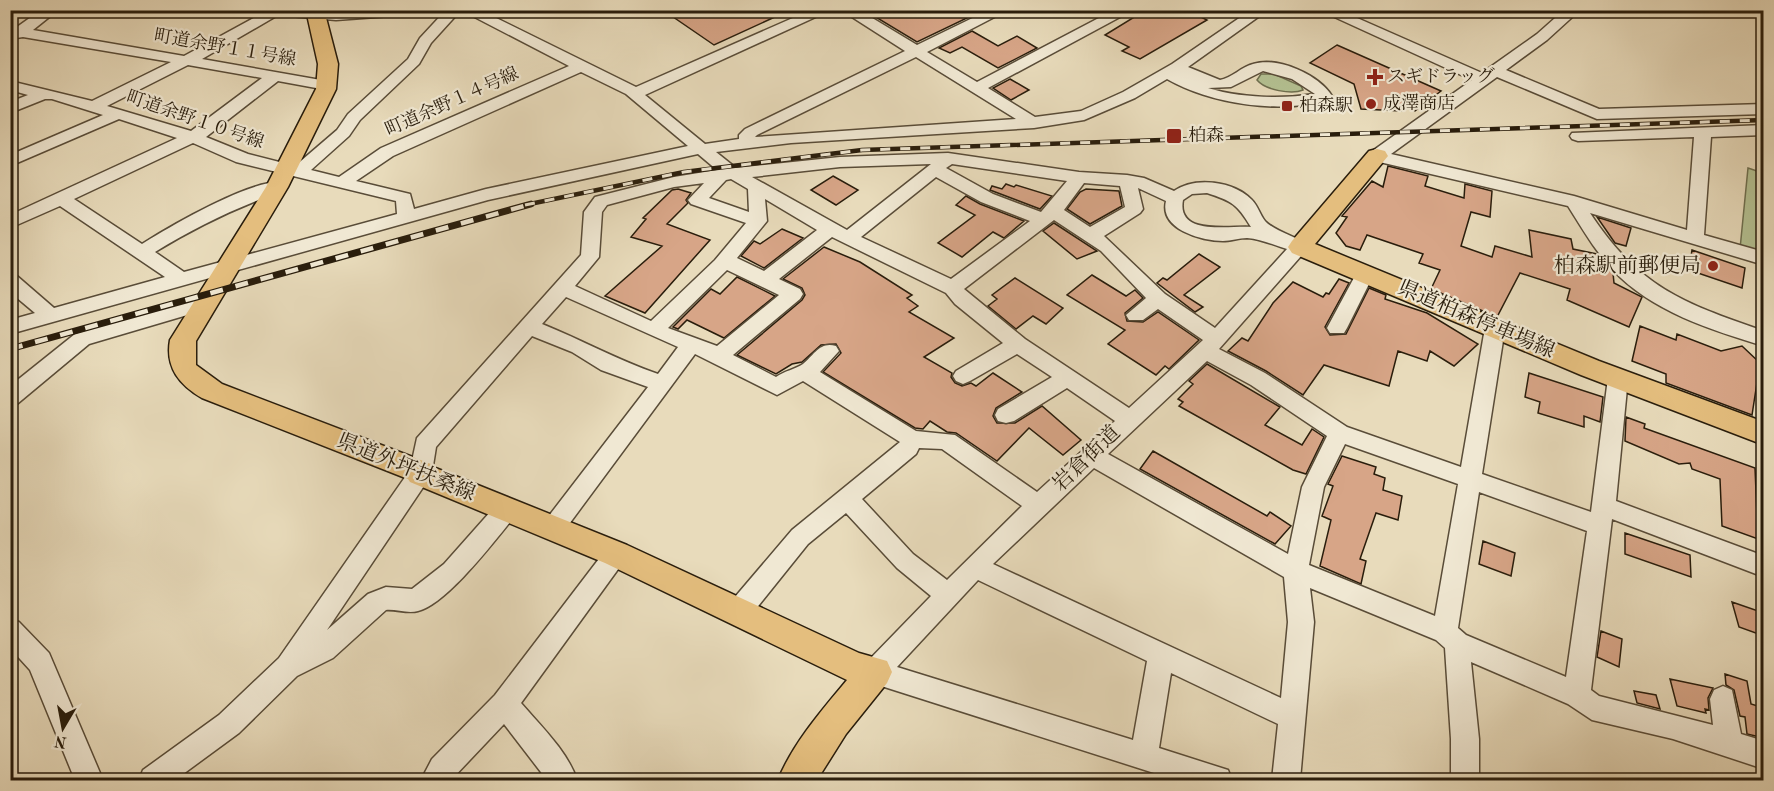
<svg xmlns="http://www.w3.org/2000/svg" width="1774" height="791" viewBox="0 0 1774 791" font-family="'Old Standard TT','Noto Serif JP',serif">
  <rect width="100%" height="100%" fill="#e8dbbb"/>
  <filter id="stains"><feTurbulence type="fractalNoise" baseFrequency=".00333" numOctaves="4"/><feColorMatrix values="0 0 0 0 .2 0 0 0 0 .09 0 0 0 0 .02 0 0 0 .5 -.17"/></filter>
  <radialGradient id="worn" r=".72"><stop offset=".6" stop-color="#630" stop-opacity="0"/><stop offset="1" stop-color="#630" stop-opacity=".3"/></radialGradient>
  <path fill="#b4c192" stroke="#6e6f4f" stroke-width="1.5" d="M1261,74h13l27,12 2,4c-11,5 -38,0 -46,-10z
    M1748,168l15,5v84l-23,-8z"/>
  <path fill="#d7a587" stroke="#291d0c" stroke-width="1.5" d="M663,10h125v1l-74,34z
    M864,10h90l13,8 -50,24z
    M1170,10h17l20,10 -67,39 -18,-8 7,-4 -24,-12 39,-24 14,6z
    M972,31l26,15 19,-10 20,12 -39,20 -36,-21 -12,6 -11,-5z
    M1337,45l104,46 -26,20 -9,-4 -4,4 -41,-2 -7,-25 -44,-21z
    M1010,79l19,11 -18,10 -18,-12z
    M1388,166l40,10 -3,10 39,12 1,-14 27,7 -2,26 -19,-5 -10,34 31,11 3,-11 37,11 -3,-27 42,9 2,10 24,5 16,19 1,10 28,14 -13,30 -62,-27 3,-11 -50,-16 -23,44 -66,-28 9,-19 -21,-7 4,-9 -56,-19 -7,15 -14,-4 -10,-13 11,-16 -5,-1 30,-35 11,6z
    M833,176l25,14 -22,15 -25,-15z
    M1006,184l8,3 2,-2 36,11 -12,13 -50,-19 2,-4 10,3z
    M678,189l13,4 -5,7 2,3 -21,21 43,16 -65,73 -40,-17 57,-50 -31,-9 15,-18 -3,-1 29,-28z
    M1086,189l33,2 3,15 -32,18 -23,-15 13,-17z
    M966,196l14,8 44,17 -20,17 -11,-6 -31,25 -24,-14 37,-28 -19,-10z
    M1597,217l34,11 -5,18 -11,-3z
    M1054,223l43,28 -20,8 -34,-28z
    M782,229l21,9 -39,30 -23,-12 13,-15 6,3z
    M824,247l36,15 52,33 -5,3 11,8 -9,6 45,26 -30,19 28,16 -1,4 4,6 7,3 9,-3 5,3 17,-13 29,19 -26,16 -3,8 4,7h18l27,-17 39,34 -18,15 -34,-27 -32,33 -41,-28 -9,-1 -17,-11 -7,8 -8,-1 -92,-56 18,-19 -5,-9 -15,1 -19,17 -10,2 -16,10 -39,-19 65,-55 3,-5 -3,-7 -19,-9z
    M1692,250l53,18 -3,20 -53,-18z
    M1199,254l21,13 -36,28 19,12 -8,5 -38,-29 6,-5 4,2z
    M1092,275l34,21 9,-6 8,8 -18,15 2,8 16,1 15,-10 41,28 -30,29 -4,-3 -9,9 -48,-31 17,-14 -58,-35z
    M737,277l38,19 -51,42 -37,-18 -9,9 -5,-2 38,-38 9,5z
    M1015,278l48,30 -17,16 -13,-8 -17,13 -28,-23 9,-7 -5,-4z
    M1339,279l10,4 -24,44 5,8 16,-1 23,-46 17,7 -1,4 42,14 51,31 -24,22 -24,-15 -3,10 -29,-10 -9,35 -65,-21 -21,30 -37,-24 -38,-20 14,-13 6,3 25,-38 20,-21 30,15 3,-4 3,1z
    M1640,326l36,14 1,-6 44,17 21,-5 18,17 -8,52 -86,-32v-9l-34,-13z
    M1207,364l73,43 -15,18 37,20 10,-16 12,8 -18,37 -13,-4 -114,-64 4,-4 -5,-3 15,-15 -4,-3z
    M1529,373l74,24 -3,25 -16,-6v11l-46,-14 2,-11 -15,-5z
    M1626,417l19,7 -1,4 111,40 3,71 -36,-13 -2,-47 -28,-10 -2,-6 -11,1 -54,-23z
    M1153,451l114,65 3,-4 21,14 -16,18 -135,-75z
    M1342,456l34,11 -2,7 11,4 -2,12 19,6 -4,24 -22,-7 -16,46 6,2 -5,23 -41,-18 11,-46 -9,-4 11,-30 -5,-2z
    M1625,533l65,22 1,22 -66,-23z
    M1483,541l32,12 -4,23 -32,-12z
    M1732,602l32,11v23l-25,-9z
    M1601,631l21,8 -3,28 -22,-10z
    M1725,674l22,7 4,23 13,4v30l-17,-4 -2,-17 -5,-1 -6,-26 -8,-5z
    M1670,679l43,9 -5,10 1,12 -4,-1 1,4 -29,-7z
    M1634,691l22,4 4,14 -23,-6z"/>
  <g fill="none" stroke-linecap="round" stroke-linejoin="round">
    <defs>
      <path id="minor" d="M41,10h17l-25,20 151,26 77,-42 -5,-4h169l-7,4 -82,6 -58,-5 -76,44 130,23 3,3 -8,5 -49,-9 -72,56 42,17 47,12 42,-36 11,-16 60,-55 12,-21 26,-28h15l-30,33 -12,21 -59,56 -11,16 -38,34 28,7 42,-29 188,-82 -108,-56h19l156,77 175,-77h20l-186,85 60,49 34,-5v-4l6,-6 160,-78 -64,-41h18l58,35 72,-35h19l-81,42 50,30 137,-72h19l-145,78 47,29 46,-6 42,-19 49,-28 79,-54h17l-80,57 32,13c12,-2 21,-13 33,-16 25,-8 66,11 79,32l-2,3c-49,16 -119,5 -163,-20l-32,19 -51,22 -50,8 -243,15 -75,9 20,16 104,-11 108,-4 131,19 48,3 17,3 30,13c21,-15 60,-10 78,9 6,6 8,15 13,21 8,9 30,16 41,22l3,4 -90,102 46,24 82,54 114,40 24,-139 3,-5h14l3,5 -23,146 109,38 17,-134 3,-6 7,-2 7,2 3,6 -12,123 148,55v21l-152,-58 -21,171 8,6 114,29 -3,-26 4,-9 9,-4 9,4 9,44 23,7v28l-91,-30 -81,-19 -24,-16 -97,-42 8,77v41h-28v-41l-6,-91 -9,-8 -126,-52 4,34 -14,158h-28l6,-56 -107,-51 -12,75 69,22 4,10h-56l-301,-96 -9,-3 -4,-9 4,-9 65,-67 -34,-28 -51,-55 -38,31 -61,76 -9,3 -9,-3 -3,-8 3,-8 63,-74 108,-88 -97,-61 -26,14 -82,-41 -134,181 -8,3 -8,-3 -4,-7 4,-7 103,-134 -47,-17 -29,-18 -40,-16 -96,111 -4,25 -4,8 -101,150 41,-36 18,-7 26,2 32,-25 55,-62 8,-3 8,3 4,7 -4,7c-19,23 -68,88 -97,95 -10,3 -22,-2 -32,-1l-53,48 -36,18 -58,57 -64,47h-36l4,-10 76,-55 60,-57 131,-188 7,-32 164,-183 3,-43 11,-15 79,-20 43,-7 -19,-16 -210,46 -478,134v-14l25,-7 -25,-21v-17l7,1 37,32 111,-31 -105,-71 -50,22v-13l167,-77 -58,-19 -109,47v-11l93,-40 -51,-16h-7l-35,14v-11l18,-7 -18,-5v-9l82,20 79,-39 -148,-25 -13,2v-13l7,1zM916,57l100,62 -261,18 2,-2zM188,65l74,13 -71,53 -84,-25zM1263,71l29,8 23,15c-33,5 -75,4 -107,-6l23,-1zM581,72l45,22 62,52 -202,43 -72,20 -4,-15 -54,-13 37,-25zM193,143l43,19 160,39 1,13 -213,58 -29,-20c41,-25 82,-45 128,-61l3,-4 -3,-4c-27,-7 -116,45 -141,61l-68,-45zM931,164l-84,66 -95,-53 88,-10zM952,164l115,17 -26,31 -48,-18 -47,-26zM936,177l45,25 49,19 -79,58 -90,-42zM731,179l17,10 1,23 -40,-14 17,-18zM704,183l-16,17 3,4 55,19 -31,37 -64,61 -76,-35 24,-29 3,-45 5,-7 67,-18zM1084,183l36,3 5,21 -35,20 -26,-17zM1138,188l28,13c-7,28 35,40 57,40 8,0 16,-3 24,-3 14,1 27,7 40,11l-72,79 -50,-34 -61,-58 36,-23 3,-4zM1207,193c25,8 30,11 44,34 -18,-2 -75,10 -68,-27l9,-6zM765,199l52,31 -53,41 -27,-13 30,-37zM1054,220l47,31 45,47 -20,17 3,5h14l15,-11 45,31 -74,68 -104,-69 -61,-50zM832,237l114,56 9,11 48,39 -47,28 -3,5 3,5 7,3 7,-3 47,-27 35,23 -54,32 -3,6 3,6 8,2 8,-2 53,-33 48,33 -78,71 -82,-57 -39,-4 -96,-59 19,-21 -3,-5c-16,-5 -22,9 -33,18 -7,5 -19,7 -27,13l-43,-22 67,-56 3,-5 -3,-5 -21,-10zM727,270l52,25 -62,51 -49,-18zM566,297l112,50 -20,27c-41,-14 -76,-34 -116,-50zM1207,361l44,24 76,51 -25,51 -14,67 -180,-100zM1345,444l113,40 -23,132 -126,-51 15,-78zM919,448l23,1 80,57 -75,74 -34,-26 -51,-55 54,-45zM1094,468l190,109 4,45 -7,76 -288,-134zM1479,492l108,39 -21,146 -100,-42 -8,-7zM978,580l169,81 -14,79 -236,-73z
        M1319,10h20l143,63 55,-39 27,-24h16l-33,30 -41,30 93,39 165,-5v10l-167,5 -100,-42 -106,77 183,42 113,34 7,-93 -116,4 -6,-2 -2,-3 2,-3 192,-8v10l-53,2 -7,98 60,17v13l-174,-52c49,74 92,90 174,118v15c-53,-16 -113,-35 -151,-76 -18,-19 -31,-42 -45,-64l-197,-46 -2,-4 2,-4 101,-72z
        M1365,268l7,1 2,5 -27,54 -3,5h-14l-3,-5 29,-54 2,-5z
        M204,296l7,2 3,5 -3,5 -122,36 -72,60 -7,2v-20l65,-52z
        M616,544l8,3 4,7 -4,7 -103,142c19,22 47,49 56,77h-30l-43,-56 -53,56h-30l11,-21 63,-64 113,-148z
        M10,619l9,3 30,31 54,127h-28l-45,-110 -20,-22z"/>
      <path id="major" d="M306,10h18l14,54 -2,25 -48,98 -92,154v24l26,19 209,80 2,3 194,78 232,108 28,8 5,11 -5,11 -41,51 -29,46h-39c15,-37 44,-70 69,-100l-242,-117 -195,-81 -2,-3 -206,-81c-22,-13 -37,-30 -32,-58l96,-153 50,-98 2,-25z
        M1377,149l8,2 3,5 -73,88 284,117 165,61v23l-183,-70 -289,-122 -4,-6 4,-6 77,-90z"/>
    </defs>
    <use href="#minor" stroke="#594c38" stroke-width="3"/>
    <use href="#major" stroke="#291d0c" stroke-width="3"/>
    <use href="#minor" fill="#f0e8d3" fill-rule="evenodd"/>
    <use href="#major" fill="#e4be7e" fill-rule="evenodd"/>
    <defs>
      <path id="rail-far1" d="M525,205l159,-33 178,-22 902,-30"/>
      <path id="rail" d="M10,349l521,-145"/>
    </defs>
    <use href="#rail-far1" stroke="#291d0c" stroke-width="4.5"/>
    <use href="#rail" stroke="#291d0c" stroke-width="7"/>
    <use href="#rail-far1" stroke="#f0e8d3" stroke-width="3" stroke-dasharray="10" stroke-linecap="butt"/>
    <use href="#rail" stroke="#f0e8d3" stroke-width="4.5" stroke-dasharray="13" stroke-linecap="butt"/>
  </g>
  <g fill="#8f2418" stroke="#f0e8d3" stroke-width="2">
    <path d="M1372 68h6v6h6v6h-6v6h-6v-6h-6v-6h6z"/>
    <circle cx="1371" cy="104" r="6"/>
    <rect x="1281" y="100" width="12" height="12" rx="3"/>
    <rect x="1166" y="128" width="16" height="16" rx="3"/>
    <circle cx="1713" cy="266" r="6"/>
  </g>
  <g text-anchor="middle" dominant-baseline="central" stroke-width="4.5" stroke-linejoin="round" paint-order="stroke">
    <g font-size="18" fill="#291d0c" stroke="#f0e8d3">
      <text transform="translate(225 48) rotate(10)">町道余野１１号線</text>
      <text transform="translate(452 102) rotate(-24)">町道余野１４号線</text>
      <text transform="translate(195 120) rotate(19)">町道余野１０号線</text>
    </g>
    <g font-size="18" fill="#291d0c" stroke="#f0e8d3" text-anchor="start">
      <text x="1387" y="77">スギドラッグ</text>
      <text x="1383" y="104">成澤商店</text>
      <text x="1299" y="106">柏森駅</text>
      <text x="1188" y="136">柏森</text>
    </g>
    <g font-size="21" fill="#291d0c" stroke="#f0e8d3" text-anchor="end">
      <text x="1701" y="266">柏森駅前郵便局</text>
    </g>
    <g font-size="21" fill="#291d0c" stroke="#f0e8d3">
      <text transform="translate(1476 320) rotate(23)">県道柏森停車場線</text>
      <text transform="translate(1087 459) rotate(-44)">岩倉街道</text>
      <text transform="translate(406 468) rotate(22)">県道外坪扶桑線</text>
    </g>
  </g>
  <rect width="1774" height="791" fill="none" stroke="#e8dbbb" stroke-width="36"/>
  <rect x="12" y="12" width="1750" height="767" fill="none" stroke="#291d0c" stroke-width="3"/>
  <rect x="18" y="18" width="1738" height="755" fill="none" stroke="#291d0c" stroke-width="1.5"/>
  <g transform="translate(63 728) rotate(190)" stroke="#f0e8d3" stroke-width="4.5" paint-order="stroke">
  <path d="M0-4.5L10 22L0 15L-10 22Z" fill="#291d0c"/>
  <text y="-9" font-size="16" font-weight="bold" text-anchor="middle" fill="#291d0c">N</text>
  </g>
  <rect width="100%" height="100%" filter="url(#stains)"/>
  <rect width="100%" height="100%" fill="url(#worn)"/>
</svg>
